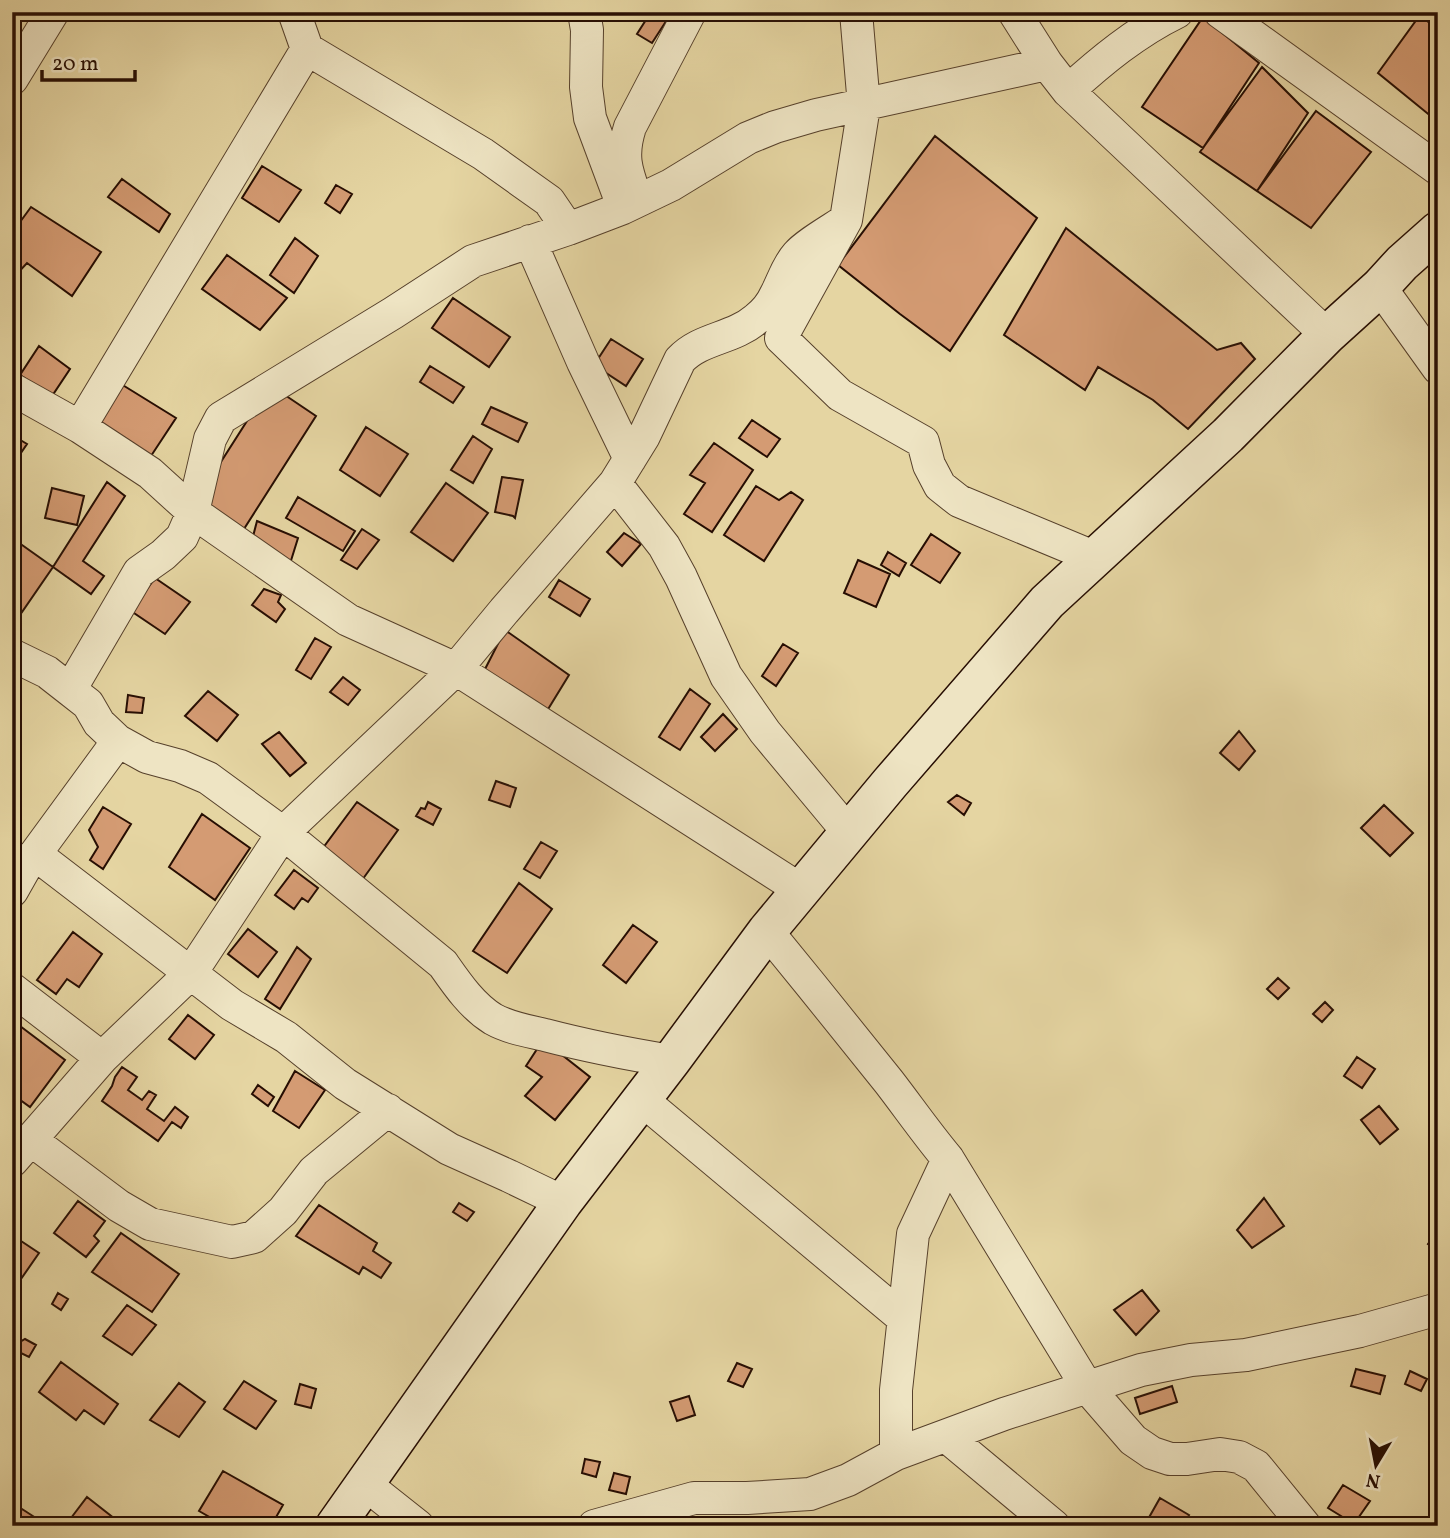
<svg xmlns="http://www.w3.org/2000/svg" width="1450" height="1538" viewBox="0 0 1450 1538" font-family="Vollkorn,serif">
  <rect width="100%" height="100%" fill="#e5d5a2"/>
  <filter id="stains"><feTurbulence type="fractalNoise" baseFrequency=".00286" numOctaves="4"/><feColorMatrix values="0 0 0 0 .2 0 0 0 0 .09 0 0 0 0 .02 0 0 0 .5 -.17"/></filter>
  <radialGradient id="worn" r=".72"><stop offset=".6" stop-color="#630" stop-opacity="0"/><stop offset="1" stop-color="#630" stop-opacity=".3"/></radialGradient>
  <path fill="#d49b73" stroke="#270e03" stroke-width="2" d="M651,12h21l-20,31 -15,-9z
    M1424,12h14v14l-16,-13z
    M1420,15l18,15v92l-60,-49z
    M1203,17l56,46 -56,85 -61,-41z
    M1262,67l46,46 -51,78 -57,-39z
    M1316,111l55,41 -60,76 -54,-37z
    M935,136l102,82 -87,133 -50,-37 -62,-49z
    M262,166l39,24 -22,32 -37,-24z
    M122,179l48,35 -11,18 -51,-35z
    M336,185l16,9 -12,19 -15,-10z
    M31,207l70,45 -29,44 -45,-33 -13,14 -2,-2v-42z
    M1066,228l151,122 24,-7 14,16 -67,70 -35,-29 -55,-33 -13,23 -81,-55z
    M295,238l23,18 -24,37 -24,-18z
    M227,255l60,43 -27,32 -58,-41z
    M453,298l57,39 -21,30 -57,-39z
    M611,339l32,20 -17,27 -32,-21z
    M39,346l31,23 -18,27 -32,-21z
    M430,366l34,21 -11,16 -33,-21z
    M121,384l55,34 -27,41 -57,-36z
    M270,385l46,31 -74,116 -46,-31z
    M491,407l36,16 -9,19 -36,-18z
    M752,420l28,19 -13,18 -28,-19z
    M366,427l42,27 -28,42 -40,-26z
    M12,435l15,9 -15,22z
    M473,436l19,13 -19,34 -22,-13z
    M714,443l39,27 -41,62 -28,-18 21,-31 -15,-8z
    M502,477l21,3 -8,38 -2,-2 -18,-4z
    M107,482l18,14 -42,65 21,15 -13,18 -38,-27z
    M446,483l42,30 -35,48 -42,-29z
    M756,486l23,14 12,-8 12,8 -39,61 -40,-26z
    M52,488l32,8 -7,29 -32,-7z
    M298,497l57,34 -12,20 -57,-33z
    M257,521l41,17 -9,29 -40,-15z
    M362,529l17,11 -22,29 -16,-9z
    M624,533l17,11 -19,22 -15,-14z
    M931,534l29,19 -20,30 -29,-18z
    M15,540l38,27 -31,45 -10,-7v-60z
    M888,552l18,11 -7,13 -18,-11z
    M858,560l32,14 -14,33 -32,-14z
    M155,578l35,24 -25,32 -34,-23z
    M559,580l31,19 -10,17 -31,-19z
    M264,589l17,6 -3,7 7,7 -9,13 -24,-17z
    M505,630l64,45 -27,44 -61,-42z
    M315,638l16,9 -20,32 -15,-9z
    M783,644l15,9 -22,33 -14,-10z
    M343,677l17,13 -12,15 -18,-13z
    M690,689l20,15 -30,46 -21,-13z
    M208,691l30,24 -21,26 -32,-25z
    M128,695l16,3 -2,15 -16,-1z
    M723,714l14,15 -22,22 -14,-14z
    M1239,731l16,20 -16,19 -19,-17z
    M279,732l27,31 -16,13 -28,-32z
    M496,781l20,7 -6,19 -21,-7z
    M957,795l14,8 -7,12 -16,-13z
    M357,802l41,28 -38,53 -43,-27z
    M428,802l13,7 -8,16 -17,-9 5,-8 4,1z
    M1384,805l29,28 -23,23 -29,-28z
    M103,807l28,17 -28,45 -13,-9 8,-13 -9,-17z
    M202,814l48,34 -35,52 -46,-33z
    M541,842l16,9 -17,27 -16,-9z
    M294,870l24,18 -10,14 -6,-4 -8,11 -19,-14z
    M519,883l33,26 -45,64 -34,-22z
    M633,925l24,17 -31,41 -23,-18z
    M248,929l29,23 -19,25 -30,-23z
    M73,932l29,22 -23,33 -12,-8 -11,15 -19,-14z
    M297,947l14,12 -31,50 -15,-10z
    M1278,978l11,10 -11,11 -11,-10z
    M1325,1002l8,8 -11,12 -9,-8z
    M188,1015l26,20 -19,24 -26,-20z
    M20,1026l45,34 -35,47 -18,-13v-58z
    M543,1040l47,37 -35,43 -30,-24 17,-19 -16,-11z
    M1357,1057l18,12 -13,19 -18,-12z
    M122,1067l15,10 -9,13 14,10 7,-9 7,4 -9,14 17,12 11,-14 13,10 -7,11 -9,-6 -14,19 -56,-40 10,-15 3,-9z
    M295,1071l30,19 -26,38 -26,-17z
    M258,1085l16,12 -6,9 -16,-12z
    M1379,1106l19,23 -18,15 -19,-24z
    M1264,1198l20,28 -32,22 -15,-18z
    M78,1201l27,20 -11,15 5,5 -13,16 -32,-24z
    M459,1203l15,9 -7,9 -14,-9z
    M319,1205l58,38 -4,8 18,12 -10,15 -18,-11 -4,7 -63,-38z
    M1438,1231v20l-10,-7z
    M121,1233l58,41 -27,38 -60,-40z
    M12,1235l27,18 -18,26 -9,-5z
    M1142,1290l17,21 -23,24 -22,-25z
    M58,1293l10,6 -7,11 -9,-6z
    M127,1305l29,20 -24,30 -29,-19z
    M12,1338l6,5 7,-4 11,6 -7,12 -8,-4 -9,15z
    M61,1362l57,42 -14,20 -20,-14 -8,10 -37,-28z
    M737,1363l15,6 -9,18 -15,-6z
    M1356,1369l29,7 -5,18 -29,-8z
    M1410,1371l17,8 -6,12 -16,-7z
    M244,1381l32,20 -20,28 -32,-20z
    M179,1383l26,19 -26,35 -29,-17z
    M300,1384l16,5 -5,19 -16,-4z
    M1172,1386l5,16 -37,12 -5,-16z
    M689,1396l6,19 -18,6 -7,-19z
    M585,1459l15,3 -4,15 -14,-4z
    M223,1471l60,34 -12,21h-55l2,-4 -19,-11z
    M614,1473l16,4 -4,17 -17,-4z
    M1343,1485l27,16 -16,23 -26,-16z
    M87,1497l37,29h-44l-9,-8z
    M1160,1498l29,17 -7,11h-28l-7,-5z
    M22,1509l17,11 -3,6h-24v-3z"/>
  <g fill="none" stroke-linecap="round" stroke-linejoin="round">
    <defs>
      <path id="minor" d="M294,12l13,37 176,105 66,47 19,28
        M584,12l3,18 -1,57 4,31 28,75
        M856,12l8,94 -18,114 -65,118 59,57 83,47 6,23 11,21 19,15 137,57
        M1014,12l33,52 21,27 259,244
        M1220,12l218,157
        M12,79l41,-67
        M1068,91c33,-30 68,-59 109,-79
        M637,201c-10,-29 -17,-43 -7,-74l60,-115
        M530,241l53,121 47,97
        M1380,287l58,81
        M12,389l68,38 227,-378
        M80,427l70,46 43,39 17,-73 11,-21 172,-105 80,-52 95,-32 55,-21 48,-23 77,-47 27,-11 41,-12 231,-51
        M615,483l49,63 17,31 45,99 39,56 84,101
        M12,655l35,17 23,18 18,14 11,19 19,18 29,16 33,9 28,12 75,55 160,131c14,20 29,42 50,55 16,9 35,12 52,16 42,11 83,19 126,26
        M70,690l69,-118 24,-17 19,-18 11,-25 155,108 108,49 48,-58 111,-128 29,-47 36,-76c20,-22 53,-21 76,-41 8,-6 16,-16 20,-25 7,-13 11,-28 21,-39 9,-11 36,-26 49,-35
        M35,854l197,151 54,32 59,47 104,65 60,27 54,26
        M12,891l13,-23 93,-127
        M767,931c41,50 82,101 122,151 20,26 38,52 59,77l139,228 46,53 19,13 18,6h17l33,-5 19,3 17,9 49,60
        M12,989l90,69 -90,103
        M102,1058l89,-85 92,-140 173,-164 345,221
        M641,1099l262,219
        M31,1140l88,66 31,18 82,18 22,-5 29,-26 31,-40 74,-61
        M946,1436l108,90
        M896,1454v-64l17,-156 35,-75
        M365,1484l53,42
        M594,1526l100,-28h53l63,-4 38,-14 48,-26 108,-40 137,-44 50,-10 55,-5 114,-24 78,-22"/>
      <path id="secondary" d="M335,1526l228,-324 108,-141 96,-130 123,-148 157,-181 181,-167 99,-100 53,-48 22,-24 36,-32"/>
    </defs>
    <use href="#minor" stroke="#56402b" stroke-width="34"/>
    <use href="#secondary" stroke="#270e03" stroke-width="41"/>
    <use href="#minor" stroke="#eee4c3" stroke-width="32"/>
    <use href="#secondary" stroke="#eee4c3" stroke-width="38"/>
  </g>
  <rect width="1450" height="1538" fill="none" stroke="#e5d5a2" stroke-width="42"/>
  <rect x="14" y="14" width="1422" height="1510" fill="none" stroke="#270e03" stroke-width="3.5"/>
  <rect x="21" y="21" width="1408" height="1496" fill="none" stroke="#270e03" stroke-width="2"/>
  <g transform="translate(1376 1465) rotate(190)" stroke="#eee4c3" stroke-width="5" paint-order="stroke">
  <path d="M0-5L12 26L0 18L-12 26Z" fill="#270e03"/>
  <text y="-10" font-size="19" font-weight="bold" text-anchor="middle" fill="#270e03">N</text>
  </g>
  <path d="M42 70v10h93v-10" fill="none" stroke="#270e03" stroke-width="3.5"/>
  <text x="52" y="70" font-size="21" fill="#270e03" stroke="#eee4c3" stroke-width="5" paint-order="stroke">20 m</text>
  <rect width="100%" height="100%" filter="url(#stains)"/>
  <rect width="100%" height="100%" fill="url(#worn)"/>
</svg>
